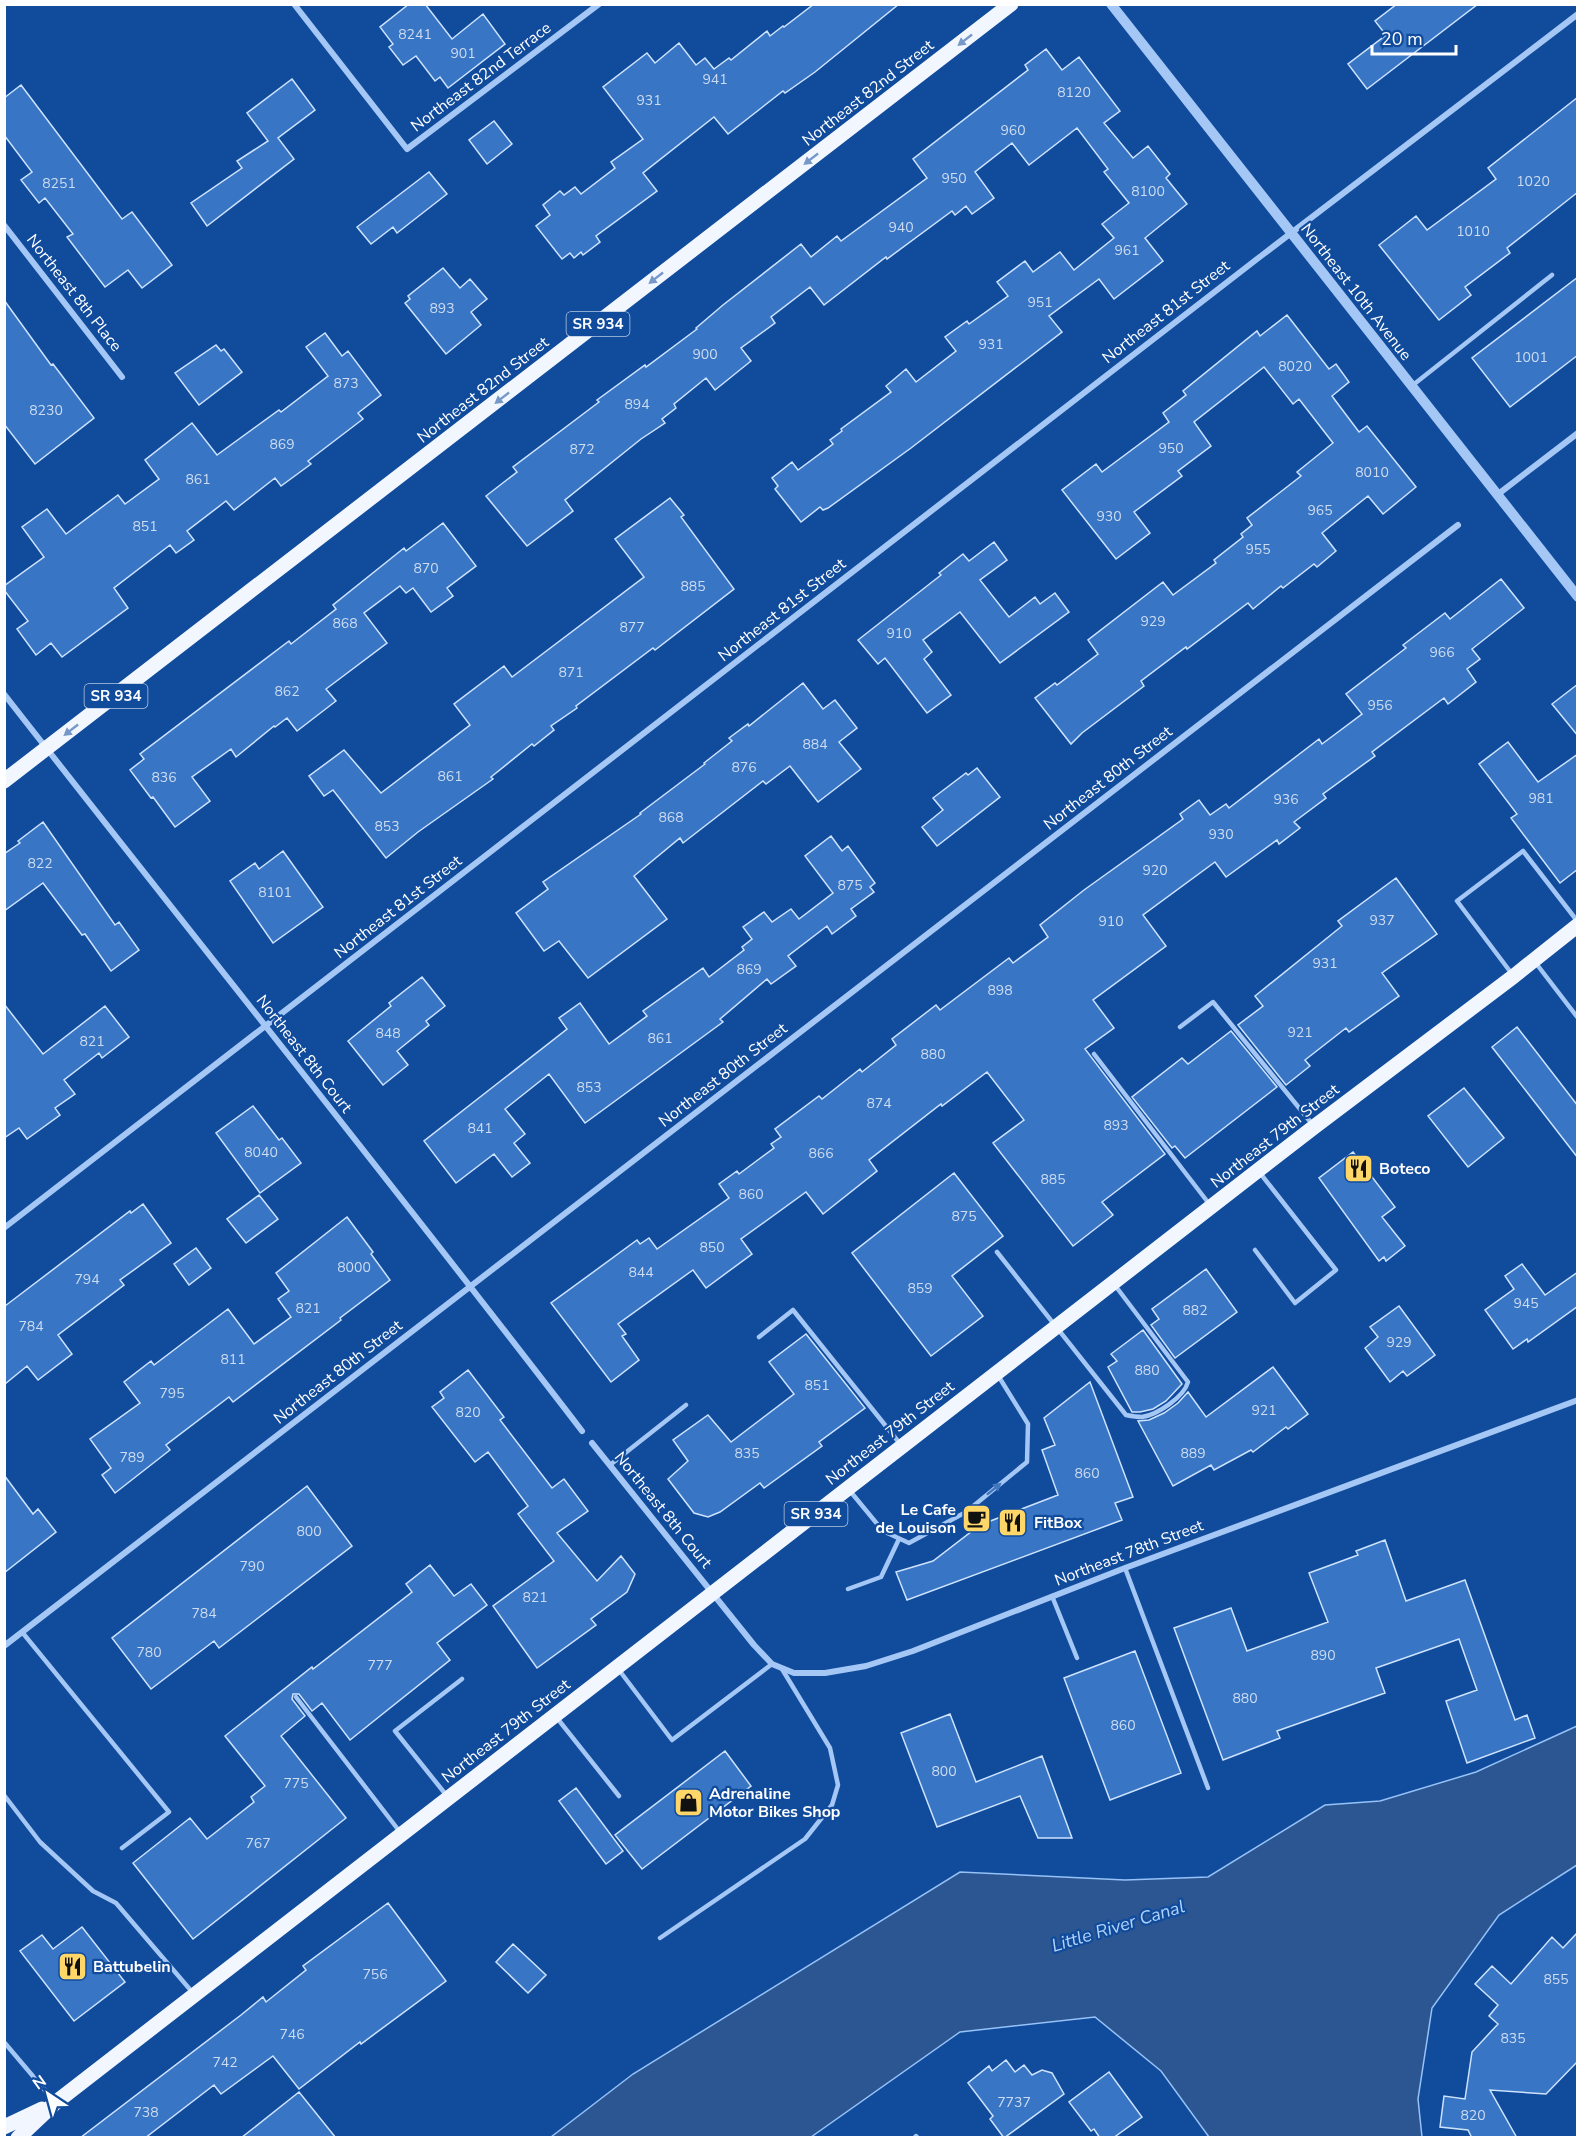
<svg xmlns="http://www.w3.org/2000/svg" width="1582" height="2142" viewBox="0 0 1582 2142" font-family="'Nunito Sans',sans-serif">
  <rect width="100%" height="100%" fill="#104b9c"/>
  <path fill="#2b5692" stroke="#96c2f8" stroke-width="1.5" d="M1577,1726v139l-78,50 -67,93 -14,91 4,38h-213l-48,-66 -66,-54 -135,15 -149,105h-260l82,-63 327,-202 165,8 83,-3 117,-72 55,-4 96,-29z"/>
  <path fill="#3875c4" stroke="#cde3fe" stroke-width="1.5" d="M409,4h16l27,35 31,-25 22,30 -57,44 -8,-11 -5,4 -19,-25 -13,9 -14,-18 4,-3 -13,-17z
    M814,4h85l-84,68 -30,21 -2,-2 -55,43 -14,-17 -71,56 14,18 -61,45 4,6 -17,13 -2,-3 -7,6 -4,-5 -8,6 -26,-33 14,-11 -7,-10 17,-14 4,4 11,-8 6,7 34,-26 -4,-6 32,-23 -40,-52 44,-34 8,10 24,-20 17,22 9,-7 9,11 15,-11 2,2 36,-29 3,5 13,-10 1,1z
    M1397,4h81l-111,85 -19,-25 38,-29 -11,-14z
    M1046,49l16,21 17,-13 41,54 -16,12 29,35 15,-12 22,28 -4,4 21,26 -42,34 18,23 -49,38 -15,-20 -50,37 13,16 -151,116 -83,60 -5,2 -3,-3 -19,15 -26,-33 3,-3 -6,-8 20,-16 6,8 35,-26 -3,-4 12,-9 -1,-2 50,-37 -5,-6 20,-17 10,13 40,-31 -11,-14 22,-16 2,3 39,-28 -11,-14 28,-21 8,11 27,-20 14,18 40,-32 -12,-14 27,-21 -25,-31 4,-3 -31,-41 -48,37 -17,-22 -37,29 19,26 -22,16 -6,-8 -11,9 -3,-4 -65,48 -1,-2 -62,48 -14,-18 -39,30 4,6 -34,25 10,13 -36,29 -9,-12 -32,26 2,4 -14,11 3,4 -24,16 -76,61 8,11 -46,35 -41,-50 31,-24 -4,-5 86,-65 -2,-2 48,-35 1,2 51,-38 -1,-1 27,-23 78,-61 10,13 26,-21 4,5 86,-63 -14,-19 115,-89 -3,-5z
    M292,79l23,31 -37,28 16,21 -87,67 -16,-23 51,-35 -5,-7 31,-20 -21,-28z
    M21,85l101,134 10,-7 40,53 -30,23 -14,-18 -23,17 -38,-50 6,-3 -28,-36 -6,5 -18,-23 11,-8 -28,-37v-37z
    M1578,97v95l-71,56 3,5 -45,34 6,8 -32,25 -60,-75 37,-29 11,14 69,-51 -8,-11z
    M494,121l18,23 -25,20 -18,-24z
    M429,172l18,22 -50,39 -4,-6 -22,17 -14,-17z
    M443,268l17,20 10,-9 17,20 -16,13 10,13 -35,29 -41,-51 5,-4 -2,-3z
    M1578,277v78l-68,52 -38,-49z
    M4,300l47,65 2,-1 41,54 -59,46 -31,-40z
    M1287,315l42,54 7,-5 13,18 -17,14 27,36 8,-6 49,61 -33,27 -15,-18 -46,37 14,18 -19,16 -3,-3 -31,24 -2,-2 -28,23 -5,-6 -61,46 -1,-2 -45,34 3,5 -62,47 -11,11 -36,-46 20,-15 2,2 41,-31 -10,-14 75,-58 10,13 43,-32 -2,-3 29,-23 -2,-3 11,-9 -5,-7 54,-42 -4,-4 36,-29 -34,-44 -6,5 -29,-37 -70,55 17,24 -33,25 4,5 -48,36 16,21 -34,26 -54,-69 34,-26 6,8 67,-50 -6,-9 23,-18 -3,-4 74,-60 3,5z
    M325,333l17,23 6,-5 33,44 -23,18 5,6 -55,42 3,3 -30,22 -6,-8 -41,32 -8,-9 -39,30 7,9 -18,13 -6,-8 -56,43 14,20 -66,49 -11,-14 -15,12 -19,-26 11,-8 -24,-31v-4l40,-29 -22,-30 25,-18 19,25 52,-39 7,9 34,-25 -14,-19 47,-37 25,32 62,-45 2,2 47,-36 -22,-29z
    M216,345l5,6 3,-2 18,23 -43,33 -24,-32z
    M670,498l14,17 -3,2 53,72 -79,61 -2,-2 -77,58 1,2 -26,18 3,4 -20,16 -2,-2 -41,33 2,2 -75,53 -32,26 -53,-68 -9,6 -15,-20 35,-26 37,43 89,-68 -16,-21 50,-38 8,11 132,-100 -29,-38z
    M443,523l33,43 -29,22 6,8 -22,16 -18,-24 -7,5 -6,-7 -36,27 23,30 -61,46 10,12 -39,30 -10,-13 -12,9 -1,-1 -38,31 -5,-8 -39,28 18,24 -35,26 -22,-30 -2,1 -21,-28 14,-11 -4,-5 149,-113 2,3 45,-35 -3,-4 71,-57 2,3z
    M994,542l13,18 -27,20 29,37 26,-20 5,7 15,-11 14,19 -69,51 -40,-51 -37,28 9,12 -8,7 27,36 -24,18 -42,-55 -7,6 -20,-24 83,-65 -2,-2 24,-19 6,7z
    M1501,579l23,29 -52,41 8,10 -13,10 9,13 -28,22 -4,-6 -72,54 3,4 -52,38 3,4 -32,24 6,6 -21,16 -2,-4 -51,37 -11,-15 -72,53 23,31 -73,54 21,28 -29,21 80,105 -63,48 11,13 -40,31 -80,-103 31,-23 -37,-48 -45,34 -1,-2 -72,56 8,11 -54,43 -17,-22 -65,47 11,15 -46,34 -13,-18 -75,54 8,10 -4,2 17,24 -28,22 -60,-79 86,-63 3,4 9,-6 8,11 72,-51 -10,-14 18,-13 2,3 35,-26 -3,-4 10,-7 -6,-8 44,-33 3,3 38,-30 2,3 34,-27 -4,-6 44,-34 4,5 69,-52 4,5 35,-26 -8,-12 44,-35 99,-71 -3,-5 19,-14 11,15 16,-11 3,4 90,-69 3,5 40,-30 -16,-20 60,-46 -3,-3 42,-32 5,6z
    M803,683l20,26 12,-9 22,28 -18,14 22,27 -43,33 -28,-36 -24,18 -3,-3 -80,62 -3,-5 -46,38 33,43 -79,59 -29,-37 -15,10 -28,-38 32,-24 -5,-7 98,-68 -1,-1 65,-49 -1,-1 28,-22 -3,-3 19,-14 1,2z
    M1578,684v52l-26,-32z
    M1508,742l30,40 40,-28v115l-18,14 -49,-65 6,-4 -38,-50z
    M977,768l23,29 -63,49 -15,-19 21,-17 -10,-12 33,-25 2,2z
    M43,822l72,103 4,-3 20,28 -28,21 -26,-37 -3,1 -39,-52 -39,28v-57l16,-11 -2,-2z
    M831,836l11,15 6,-5 27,37 -5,4 4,5 -23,17 5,7 -24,18 -5,-8 -39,30 8,10 -25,18 -4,-5 -47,40 3,3 -138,101 -36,-49 -44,35 20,25 -11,9 16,20 -18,14 -18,-23 -38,29 -32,-42 143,-112 -8,-11 21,-15 29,41 38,-28 -4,-5 60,-43 6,9 35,-27 -2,-3 10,-8 -9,-12 21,-15 8,10 19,-13 8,10 34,-26 -28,-37z
    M283,851l40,56 -50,36 -43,-62 25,-18 4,6z
    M1396,878l41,56 -55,39 17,23 -50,36 -3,-4 -41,32 5,6 -24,19 -48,-60 25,-19 -8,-10 87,-70 -4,-5z
    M422,977l23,29 -19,15 3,4 -32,26 11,14 -25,20 -35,-44 43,-35 -2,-3z
    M4,1004l39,50 62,-48 24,31 -27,21 -3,-5 -35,27 11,14 -20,14 5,7 -33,24 -8,-11 -15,10z
    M1517,1027l61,79v52l-86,-111z
    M1231,1031l46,56 -92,71 -10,-12 -3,2 -40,-51 50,-39 6,6z
    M1464,1088l40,50 -36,29 -40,-51z
    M253,1106l26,34 3,-2 19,25 -41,30 -44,-60z
    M1353,1152l42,55 -13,10 23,29 -19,15 -2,-4 -5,4 -60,-83z
    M954,1173l49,63 -51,40 31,40 -52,40 -79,-103z
    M259,1195l19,24 -32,24 -19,-24z
    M143,1204l28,39 -51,37 4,5 -66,50 14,19 -34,26 -11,-14 -22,18v-78l125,-95 1,2z
    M347,1217l26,35 -2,2 19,26 -50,38 1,2 -108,82 -4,-5 -63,48 4,5 -55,43 -13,-18 9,-7 -21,-29 50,-36 -16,-21 27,-21 3,4 74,-56 26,35 37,-27 -13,-18 11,-8 -13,-18z
    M196,1248l15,20 -22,17 -15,-21z
    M1522,1264l23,31 33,-23v34l-50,36 -1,-3 -14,10 -28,-39 29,-21 -9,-13z
    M1206,1269l31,43 -62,46 -24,-33 8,-6 -7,-10z
    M1399,1306l36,49 -28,21 -4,-5 -13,11 -25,-34 13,-11 -8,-10z
    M1143,1330l39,54 -16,17 -13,8 -13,3h-8l-24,-45 9,-6 -6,-7z
    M806,1334l59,74 -46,34 3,4 -58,42 -4,-5 -40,29 -12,5 -14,-4 -26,-34 20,-18 -15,-21 35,-25 23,27 63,-48 -25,-32z
    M1273,1367l35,47 -20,15 -2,-2 -33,25 -2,-2 -37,20 -3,-5 -38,21 -35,-65 11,-1 15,-7 14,-10 10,-11 18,25z
    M468,1370l36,47 -4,3 52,68 12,-9 24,32 -31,22 40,48 24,-25 14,18 -8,18 -36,27 5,6 -59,43 -44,-62 61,-45 -36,-47 10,-8 -40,-54 -13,10 -43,-55 12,-9 -4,-6z
    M1090,1382l43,115 -18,6 7,17 -215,80 -11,-28 37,-11 47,-36 78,-30 -16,-45 13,-5 -11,-27z
    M4,1475l29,39 5,-5 18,23 -52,41z
    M307,1486l45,60 -133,102 -5,-7 -63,48 -39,-51z
    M1385,1540l21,61 59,-21 50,140 12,-5 8,23 -68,25 -21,-62 31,-11 -18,-51 -83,29 9,25 -108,38 3,7 -57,22 -49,-132 57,-20 16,43 81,-29 -19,-49 49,-18 -2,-4z
    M430,1565l24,31 17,-12 16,21 -50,38 13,17 -100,80 -28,-37 -10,8 -13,-17h-6l-1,5 13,17 -24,20 65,82 -153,121 -60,-76 57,-45 17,21 47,-37 -3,-5 14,-11 -40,-50 87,-69 1,2 99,-77 -6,-8z
    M1135,1651l46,122 -71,27 -46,-122z
    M950,1714l26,68 66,-26 30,82h-34l-18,-42 -83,31 -36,-94z
    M725,1751l26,35 -109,83 -27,-34z
    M576,1788l47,63 -17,13 -47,-63z
    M388,1903l58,78 -85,63 -1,-2 -61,47 -26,-33 -52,38 -7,-9 -69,53h-65l161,-123 22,-18 3,5 40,-32 -3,-4z
    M82,1927l43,55 -51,39 -54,-70 22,-16 11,14z
    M1578,1932v129l-32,33 -56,-4 27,48h-45l-4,-8 -28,-3 4,-31 21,3 7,-47 26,-28 -9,-8 9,-11 -23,-21 17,-18 19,18 41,-47 11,11z
    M513,1944l33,31 -18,18 -32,-31z
    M1006,2060l9,12 9,-7 8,10 10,-5 10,3 12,21 -60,44 -14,-19 3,-3 -25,-33 21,-17 3,5z
    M1109,2072l33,45 -29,21h-13l-6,-9 -3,2 -22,-29z
    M299,2092l37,46h-95z"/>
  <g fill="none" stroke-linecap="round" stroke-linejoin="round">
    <path stroke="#a4c7f5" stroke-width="4.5" d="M1413,385l139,-110
      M1535,962l43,56
      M1512,974l-55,-73 66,-50 55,71
      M1180,1027l33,-25 100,123
      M1094,1054l116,151
      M1255,1250l40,53 41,-33 -76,-97
      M997,1252l129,163c5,1 11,2 16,2 15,-2 42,-20 46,-35l-74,-98
      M759,1337l34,-27 108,135
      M610,1465l76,-60
      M850,1491l33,40 26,12 57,-31 61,-50 1,-38 -29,-47
      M1125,1568l83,220
      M848,1589l33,-12 18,-38
      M1052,1596l25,62
      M22,1632l147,180 -47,36
      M619,1670l53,70 100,-76
      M296,1697l104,135
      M557,1718l62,78
      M4,1795l36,47 53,49 23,12 77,90
      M447,1796l-52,-65 67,-52
      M660,1938l145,-99 27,-34 6,-20 -8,-37 -48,-79
      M4,2042l50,59"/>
    <path stroke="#a4c7f5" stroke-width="6" d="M294,4l113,145 192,-145
      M4,225l118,152
      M1497,495l81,-62
      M4,694c192,246 388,489 578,737
      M4,1228l1257,-972 317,-242
      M592,1443l162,202 18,19 22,9h31l41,-7 47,-15 212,-83 453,-168
      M4,1646l1454,-1121
      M916,2137l1,1"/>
    <path stroke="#a4c7f5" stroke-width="10" d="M1111,4l467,593"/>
    <path stroke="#f2f7ff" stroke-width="15" d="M4,781l1007,-777
      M4,2127l38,-18
      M18,2138l37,-35 1259,-976 200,-151 64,-51"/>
  </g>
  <defs><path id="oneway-solid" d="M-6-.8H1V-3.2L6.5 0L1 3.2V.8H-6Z" transform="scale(1.5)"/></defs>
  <g fill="#7698c9">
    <use href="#oneway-solid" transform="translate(965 40) rotate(142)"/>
    <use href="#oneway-solid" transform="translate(811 159) rotate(142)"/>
    <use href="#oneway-solid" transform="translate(656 278) rotate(142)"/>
    <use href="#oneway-solid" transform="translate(502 398) rotate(142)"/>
    <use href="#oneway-solid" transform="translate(71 730) rotate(142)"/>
  </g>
  <use fill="#4476bb" href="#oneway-solid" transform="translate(994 1489) rotate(-39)"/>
  <defs>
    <symbol id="restaurant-square" viewBox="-11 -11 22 22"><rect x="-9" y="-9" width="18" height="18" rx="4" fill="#ffd668" stroke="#104b9c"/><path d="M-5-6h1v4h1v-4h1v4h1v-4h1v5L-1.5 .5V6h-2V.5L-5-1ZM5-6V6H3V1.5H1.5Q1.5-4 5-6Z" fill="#111"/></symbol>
    <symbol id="cafe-square" viewBox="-11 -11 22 22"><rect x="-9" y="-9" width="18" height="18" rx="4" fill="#ffd668" stroke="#104b9c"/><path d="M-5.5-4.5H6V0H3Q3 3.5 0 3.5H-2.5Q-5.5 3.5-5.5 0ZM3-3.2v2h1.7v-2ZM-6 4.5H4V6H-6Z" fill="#111"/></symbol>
    <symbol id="shop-square" viewBox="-11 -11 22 22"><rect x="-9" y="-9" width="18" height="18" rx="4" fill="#ffd668" stroke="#104b9c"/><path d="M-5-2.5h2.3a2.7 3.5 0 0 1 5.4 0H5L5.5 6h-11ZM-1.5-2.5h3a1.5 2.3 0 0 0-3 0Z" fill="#111"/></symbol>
  </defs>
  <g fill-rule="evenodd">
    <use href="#restaurant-square" x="1342" y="1152" width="33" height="33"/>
    <use href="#cafe-square" x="960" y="1502" width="33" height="33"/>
    <use href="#restaurant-square" x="996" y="1506" width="33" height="33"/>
    <use href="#shop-square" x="672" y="1786" width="33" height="33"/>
    <use href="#restaurant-square" x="56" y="1950" width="33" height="33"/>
  </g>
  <g text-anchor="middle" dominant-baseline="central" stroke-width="4.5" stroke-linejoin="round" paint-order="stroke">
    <g font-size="14" fill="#cddcf0">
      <text x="415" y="34">8241</text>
      <text x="463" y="53">901</text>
      <text x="715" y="79">941</text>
      <text x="1074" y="92">8120</text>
      <text x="649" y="100">931</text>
      <text x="1013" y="130">960</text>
      <text x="954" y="178">950</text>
      <text x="1533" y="181">1020</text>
      <text x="59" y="183">8251</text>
      <text x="1148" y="191">8100</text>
      <text x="901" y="227">940</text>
      <text x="1473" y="231">1010</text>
      <text x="1127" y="250">961</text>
      <text x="1040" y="302">951</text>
      <text x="442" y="308">893</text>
      <text x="991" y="344">931</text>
      <text x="705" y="354">900</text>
      <text x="1531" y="357">1001</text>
      <text x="1295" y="366">8020</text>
      <text x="346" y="383">873</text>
      <text x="637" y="404">894</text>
      <text x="46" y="410">8230</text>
      <text x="282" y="444">869</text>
      <text x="1171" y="448">950</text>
      <text x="582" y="449">872</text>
      <text x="1372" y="472">8010</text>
      <text x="198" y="479">861</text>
      <text x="1320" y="510">965</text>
      <text x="1109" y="516">930</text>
      <text x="145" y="526">851</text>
      <text x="1258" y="549">955</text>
      <text x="426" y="568">870</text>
      <text x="693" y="586">885</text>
      <text x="1153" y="621">929</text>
      <text x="345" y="623">868</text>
      <text x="632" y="627">877</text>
      <text x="899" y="633">910</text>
      <text x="1442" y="652">966</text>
      <text x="571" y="672">871</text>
      <text x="287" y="691">862</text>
      <text x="1380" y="705">956</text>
      <text x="815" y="744">884</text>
      <text x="744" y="767">876</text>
      <text x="450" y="776">861</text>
      <text x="164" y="777">836</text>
      <text x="1541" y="798">981</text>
      <text x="1286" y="799">936</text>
      <text x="671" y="817">868</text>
      <text x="387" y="826">853</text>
      <text x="1221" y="834">930</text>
      <text x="40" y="863">822</text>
      <text x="1155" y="870">920</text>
      <text x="850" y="885">875</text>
      <text x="275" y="892">8101</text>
      <text x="1382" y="920">937</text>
      <text x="1111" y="921">910</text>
      <text x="1325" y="963">931</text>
      <text x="749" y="969">869</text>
      <text x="1000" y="990">898</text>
      <text x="1300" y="1032">921</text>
      <text x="388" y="1033">848</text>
      <text x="660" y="1038">861</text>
      <text x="92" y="1041">821</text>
      <text x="933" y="1054">880</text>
      <text x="589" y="1087">853</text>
      <text x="879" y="1103">874</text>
      <text x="1116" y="1125">893</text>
      <text x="480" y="1128">841</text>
      <text x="261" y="1152">8040</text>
      <text x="821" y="1153">866</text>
      <text x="1053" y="1179">885</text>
      <text x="751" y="1194">860</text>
      <text x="964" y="1216">875</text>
      <text x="712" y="1247">850</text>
      <text x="354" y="1267">8000</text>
      <text x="641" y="1272">844</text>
      <text x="87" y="1279">794</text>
      <text x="920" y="1288">859</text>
      <text x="1526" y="1303">945</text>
      <text x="308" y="1308">821</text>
      <text x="1195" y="1310">882</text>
      <text x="31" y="1326">784</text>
      <text x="1399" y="1342">929</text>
      <text x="233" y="1359">811</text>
      <text x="1147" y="1370">880</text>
      <text x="817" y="1385">851</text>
      <text x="172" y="1393">795</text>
      <text x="1264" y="1410">921</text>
      <text x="468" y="1412">820</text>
      <text x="747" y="1453">835</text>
      <text x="1193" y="1453">889</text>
      <text x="132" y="1457">789</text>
      <text x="1087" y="1473">860</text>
      <text x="309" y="1531">800</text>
      <text x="252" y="1566">790</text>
      <text x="535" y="1597">821</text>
      <text x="204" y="1613">784</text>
      <text x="149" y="1652">780</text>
      <text x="1323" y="1655">890</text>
      <text x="380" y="1665">777</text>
      <text x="1245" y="1698">880</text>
      <text x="1123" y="1725">860</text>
      <text x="944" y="1771">800</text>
      <text x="296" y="1783">775</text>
      <text x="258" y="1843">767</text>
      <text x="375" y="1974">756</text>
      <text x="1556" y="1979">855</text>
      <text x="292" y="2034">746</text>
      <text x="1513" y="2038">835</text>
      <text x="225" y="2062">742</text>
      <text x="1014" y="2102">7737</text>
      <text x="146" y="2112">738</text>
      <text x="1473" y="2115">820</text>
    </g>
    <g fill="#104b9c" stroke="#b7c9e1" stroke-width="1.5">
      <rect x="566.5" y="312" width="63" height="24" rx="4.5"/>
      <rect x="84.5" y="684" width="63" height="24" rx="4.5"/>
      <rect x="784.5" y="1502" width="63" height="24" rx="4.5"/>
    </g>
    <g font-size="15" font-weight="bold" fill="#fff">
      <text x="598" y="324">SR 934</text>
      <text x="116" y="696">SR 934</text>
      <text x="816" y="1514">SR 934</text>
    </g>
    <g font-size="16" fill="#fff" stroke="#104b9c">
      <text transform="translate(481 77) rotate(-37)">Northeast 82nd Terrace</text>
      <text transform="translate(868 93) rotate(-38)">Northeast 82nd Street</text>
      <text transform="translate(1356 292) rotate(52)">Northeast 10th Avenue</text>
      <text transform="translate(74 293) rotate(52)">Northeast 8th Place</text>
      <text transform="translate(1166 312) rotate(-38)">Northeast 81st Street</text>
      <text transform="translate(483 390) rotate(-38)">Northeast 82nd Street</text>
      <text transform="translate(782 610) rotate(-38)">Northeast 81st Street</text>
      <text transform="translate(1108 778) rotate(-38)">Northeast 80th Street</text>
      <text transform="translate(398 907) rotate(-38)">Northeast 81st Street</text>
      <text transform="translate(304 1054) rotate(52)">Northeast 8th Court</text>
      <text transform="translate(723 1075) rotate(-38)">Northeast 80th Street</text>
      <text transform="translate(1275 1136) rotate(-38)">Northeast 79th Street</text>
      <text transform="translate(338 1372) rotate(-38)">Northeast 80th Street</text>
      <text transform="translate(890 1433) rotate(-38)">Northeast 79th Street</text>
      <text transform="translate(663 1510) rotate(51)">Northeast 8th Court</text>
      <text transform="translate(1129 1553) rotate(-21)">Northeast 78th Street</text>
      <text transform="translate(506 1731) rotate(-38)">Northeast 79th Street</text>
    </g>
    <g font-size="16" font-weight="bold" fill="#fff" stroke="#104b9c" text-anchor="start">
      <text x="1379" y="1169">Boteco</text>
      <text x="956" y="1510" text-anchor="end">Le Cafe<tspan x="956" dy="18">de Louison</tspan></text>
      <text x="1034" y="1523">FitBox</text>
      <text x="709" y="1794">Adrenaline<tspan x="709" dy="18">Motor Bikes Shop</tspan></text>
      <text x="93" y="1967">Battubelin</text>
    </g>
    <g font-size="18" font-style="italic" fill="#b1d2fb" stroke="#104b9c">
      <text transform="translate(1118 1926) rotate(-17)">Little River Canal</text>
    </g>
  </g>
  <rect width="1582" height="2142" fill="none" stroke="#ffffff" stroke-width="12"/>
  <g transform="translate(48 2094) rotate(324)" stroke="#104b9c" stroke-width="4.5" paint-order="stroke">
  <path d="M0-4.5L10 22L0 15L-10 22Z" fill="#ffffff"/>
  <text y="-9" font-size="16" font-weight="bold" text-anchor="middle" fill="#ffffff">N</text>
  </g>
  <path d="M1372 45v9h84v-9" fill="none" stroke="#ffffff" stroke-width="3"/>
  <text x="1381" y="45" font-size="18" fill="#ffffff" stroke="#104b9c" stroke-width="4.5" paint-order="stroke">20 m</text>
</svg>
